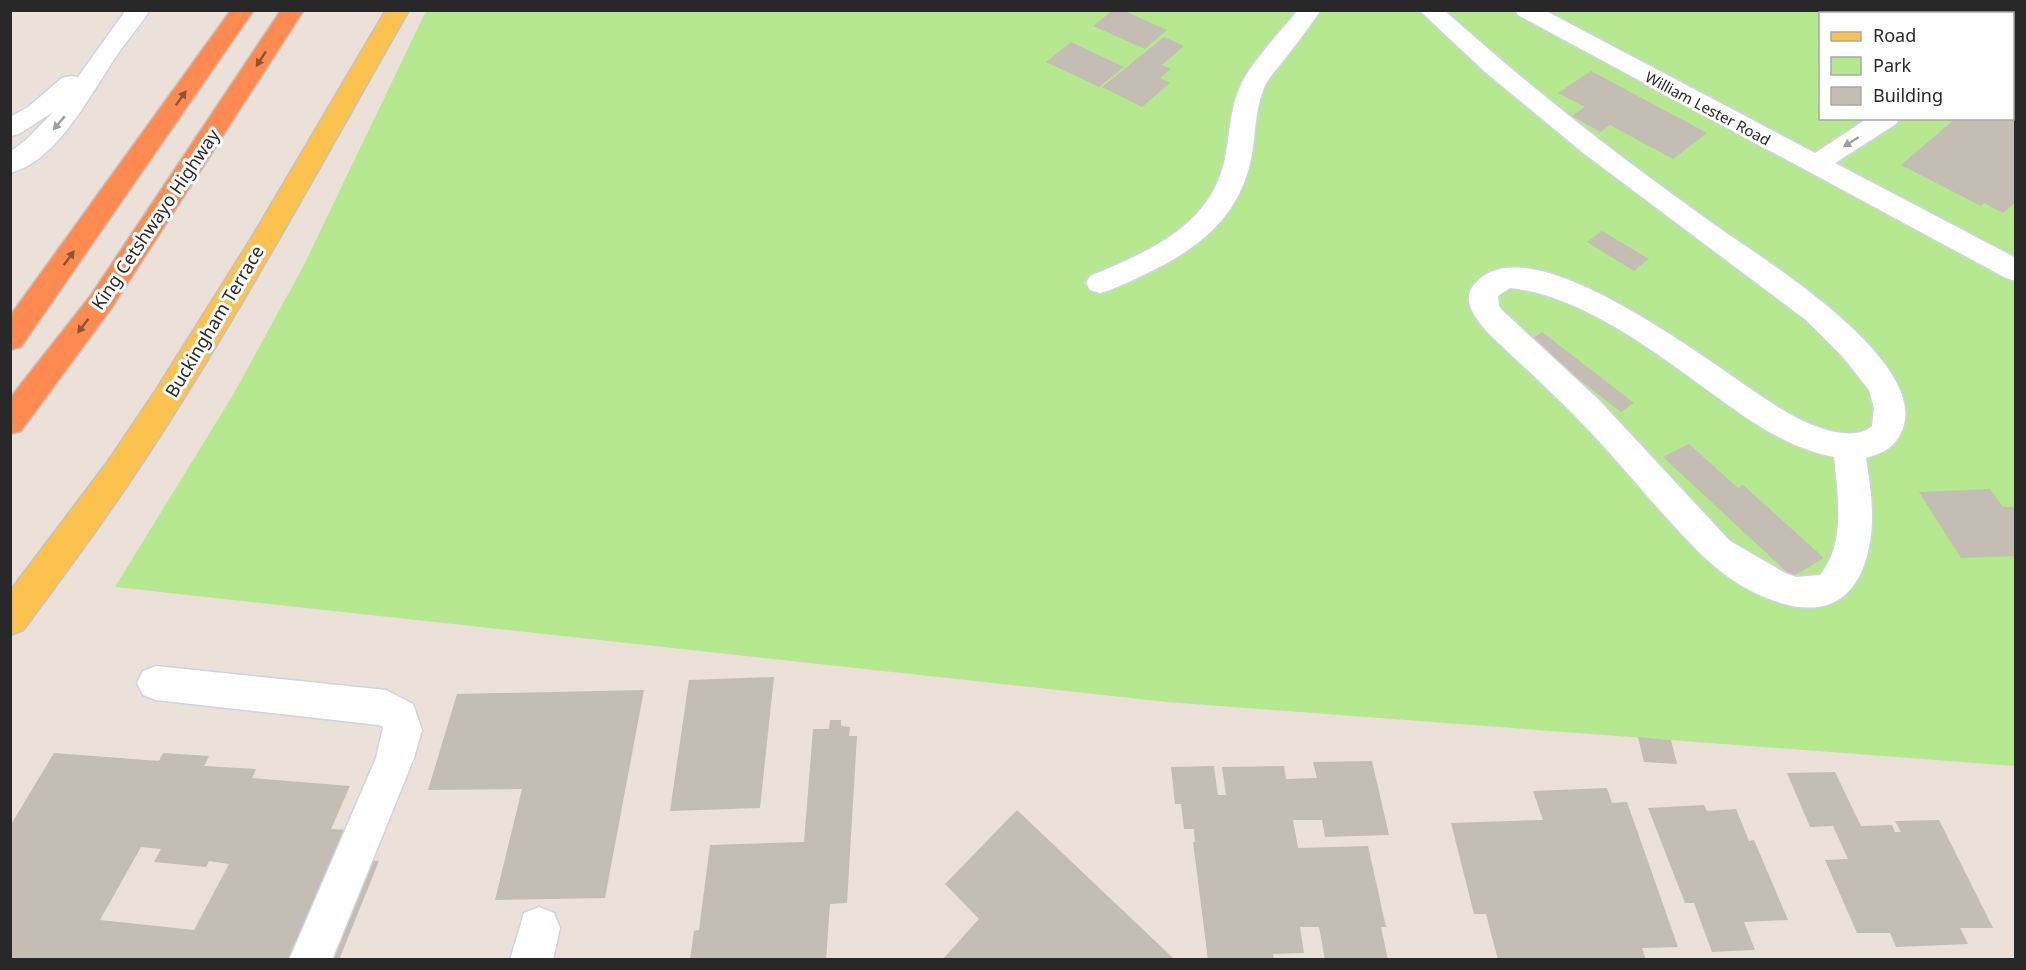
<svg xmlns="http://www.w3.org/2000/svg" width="2026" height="970" viewBox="0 0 2026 970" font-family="'Noto Sans',sans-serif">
  <rect width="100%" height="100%" fill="#ece1d8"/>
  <path fill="#b6e88f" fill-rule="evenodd" d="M426,11h1589v755l-848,-64 -1052,-115 118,-192 70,-128zM1820,14h192v104h-192z"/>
  <path fill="#c3bdb4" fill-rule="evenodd" d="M1113,10h9l45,20 -22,19 -52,-23z
    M1164,37l20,9 -22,19 9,4 -11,9 10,5 -28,24 -40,-20z
    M1071,42l53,25 -25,20 -53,-25z
    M1591,71l116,62 -34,26 -63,-34 -10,7 -28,-16 13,-9 -27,-14z
    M2016,88v114l-13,11 -19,-10 -3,3 -80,-41 55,-47h56v-27z
    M1602,231l47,28 -15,12 -47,-29z
    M1542,332l92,71 -13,9 -92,-71z
    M1689,444l49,44 5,-3 81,73 -32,19 -129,-120z
    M1990,489l13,18h13v49l-55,2 -42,-66z
    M774,677l-14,131 -90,3 19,-131z
    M644,690l-39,208 -110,2 27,-111 -94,1 29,-96z
    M830,720h11v6l9,1 -1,9h8l-10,167 -17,1 -4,56h-136l4,-29 5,-1 11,-85 94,-3 9,-113h16z
    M1638,737l33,3 6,24 -33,-2z
    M54,753l105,8 4,-8 46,3 -5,10 52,3 -4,9 98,8 -19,43 15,1 -11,27 44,4 -40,99h-329v-134zM141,847l20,2 -7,13 52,5 3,-6 20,3 -35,66 -94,-10z
    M1372,761l17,74 -64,2 -3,-17h-29l5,28 70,-2 18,81h-5l7,33h-63l-6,-33h-19l4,26 -31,1 1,6h-66l-15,-118h2l-1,-13h-10l-3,-25h-6l-4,-37 43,-1 4,29h8l-4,-28 62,-1 2,13 31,-1 -4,-16z
    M1835,772l26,54 31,-1 3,7h6l-6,-11 44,-1 54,108h-33l8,16 -72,3 -6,-14h-33l-32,-73 23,-1 -15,-33 -23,1 -23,-54z
    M1607,788l5,15 15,-1 51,145 -36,1 4,12h-148l-12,-46h-12l-23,-91 92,-3 -10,-29z
    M1704,805l3,6 29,-2 13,32 5,-1 34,80 -44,2 11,28 -43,2 -18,-49h-9l-37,-95z
    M1017,810l156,148 -2,2h-229l37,-41 -34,-35z"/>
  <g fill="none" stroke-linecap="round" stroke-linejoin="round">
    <defs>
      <path id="minor" d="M126,10h24c-10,16 -23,30 -33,45 -26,38 -59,106 -107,118v-21l17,-13 26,-27 -34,22 -9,2v-19l18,-10 34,-29 9,-2 7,1z
        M1298,10h23c-13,19 -27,37 -41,55 -6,7 -13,15 -16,23 -10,24 -8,51 -14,76 -17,71 -79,100 -140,126l-10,3 -10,-3 -4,-7 4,-7c55,-23 118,-48 134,-113 6,-25 5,-52 16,-76 8,-21 42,-57 58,-77z
        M1419,10h25c59,53 120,103 182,150 32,24 64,47 96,70 46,32 205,131 181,198 -7,19 -18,24 -37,30 4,27 9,56 4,84 -13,77 -67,78 -126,45 -32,-18 -54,-44 -79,-71 -30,-33 -58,-68 -90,-100 -21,-21 -43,-42 -65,-62 -10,-11 -23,-20 -31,-32 -8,-11 -15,-24 -6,-36 56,-74 260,97 315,127 20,12 64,31 84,13l2,-18 -5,-18 -27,-34 -36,-36 -224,-168 -98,-81zM1510,288c70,7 144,63 200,104 39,28 76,56 124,65 4,39 12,86 -14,118l-24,2 -11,-4 -55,-32 -131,-141 -96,-89 -4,-5 -1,-10z
        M1515,10h29l271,143 53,-35h31l-3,6 -61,39 181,95v23l-10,-3 -488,-263z
        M1995,10h21v9l-4,1v-6h-15z
        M2016,34v17l-4,1v-17z
        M156,666l230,24 27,14 9,26 -8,28 -82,202h-43l87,-202 7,-31 -4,-2 -223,-25 -13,-5 -6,-12 6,-12z
        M539,907l15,6 6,15 -7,32h-43l14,-47z"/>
      <path id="major" d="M386,10h23c-91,159 -178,321 -280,473 -34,50 -70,99 -106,147l-13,5v-44l96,-127 50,-74 96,-153z"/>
      <path id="highway" d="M231,10h23l-233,337 -11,3v-34z
        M281,10h23l-193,299 -90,122 -11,3v-36l81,-103z"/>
    </defs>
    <use href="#minor" stroke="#cdd3e3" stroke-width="3"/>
    <use href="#major" stroke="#c3c3c3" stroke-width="3"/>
    <use href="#highway" stroke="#c3c3c3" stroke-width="3"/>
    <use href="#minor" fill="#fff" fill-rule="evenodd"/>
    <use href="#major" fill="#fbc24d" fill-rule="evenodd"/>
    <use href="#highway" fill="#ff8b50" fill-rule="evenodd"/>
  </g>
  <defs><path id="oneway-solid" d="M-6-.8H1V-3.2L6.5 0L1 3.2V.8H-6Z" transform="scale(1.5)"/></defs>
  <g fill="#89553a">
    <use href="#oneway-solid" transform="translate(261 59) rotate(123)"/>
    <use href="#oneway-solid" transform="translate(181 98) rotate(-55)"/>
    <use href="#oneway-solid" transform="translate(69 258) rotate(-54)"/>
    <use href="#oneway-solid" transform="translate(83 326) rotate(127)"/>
  </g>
  <g fill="#9e9e9e">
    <use href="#oneway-solid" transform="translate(59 123) rotate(130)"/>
    <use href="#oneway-solid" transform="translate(1851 142) rotate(148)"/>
  </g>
  <g text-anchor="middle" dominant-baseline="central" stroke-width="6" stroke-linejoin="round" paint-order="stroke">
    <g font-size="15" fill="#282828" stroke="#fff">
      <text transform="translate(1708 108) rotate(28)">William Lester Road</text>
    </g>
    <g font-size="18" fill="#282828" stroke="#fff">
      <text transform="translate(155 219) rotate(-56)">King Cetshwayo Highway</text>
      <text transform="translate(214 321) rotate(-59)">Buckingham Terrace</text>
    </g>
  </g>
  <rect width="2026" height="970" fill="none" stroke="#282828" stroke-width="24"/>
  <rect x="1819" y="12" width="195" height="108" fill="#ffffff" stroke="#a9a9a9" stroke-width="1.5"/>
  <rect x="1831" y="32" width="30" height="9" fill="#fbc24d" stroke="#a9a9a9" stroke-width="1.5"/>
  <text x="1873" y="42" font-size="18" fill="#282828">Road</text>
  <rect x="1831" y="57" width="30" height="18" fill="#b6e88f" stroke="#a9a9a9" stroke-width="1.5"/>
  <text x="1873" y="72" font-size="18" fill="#282828">Park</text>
  <rect x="1831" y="87" width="30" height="18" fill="#c3bdb4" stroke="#a9a9a9" stroke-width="1.5"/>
  <text x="1873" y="102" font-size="18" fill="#282828">Building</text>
</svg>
